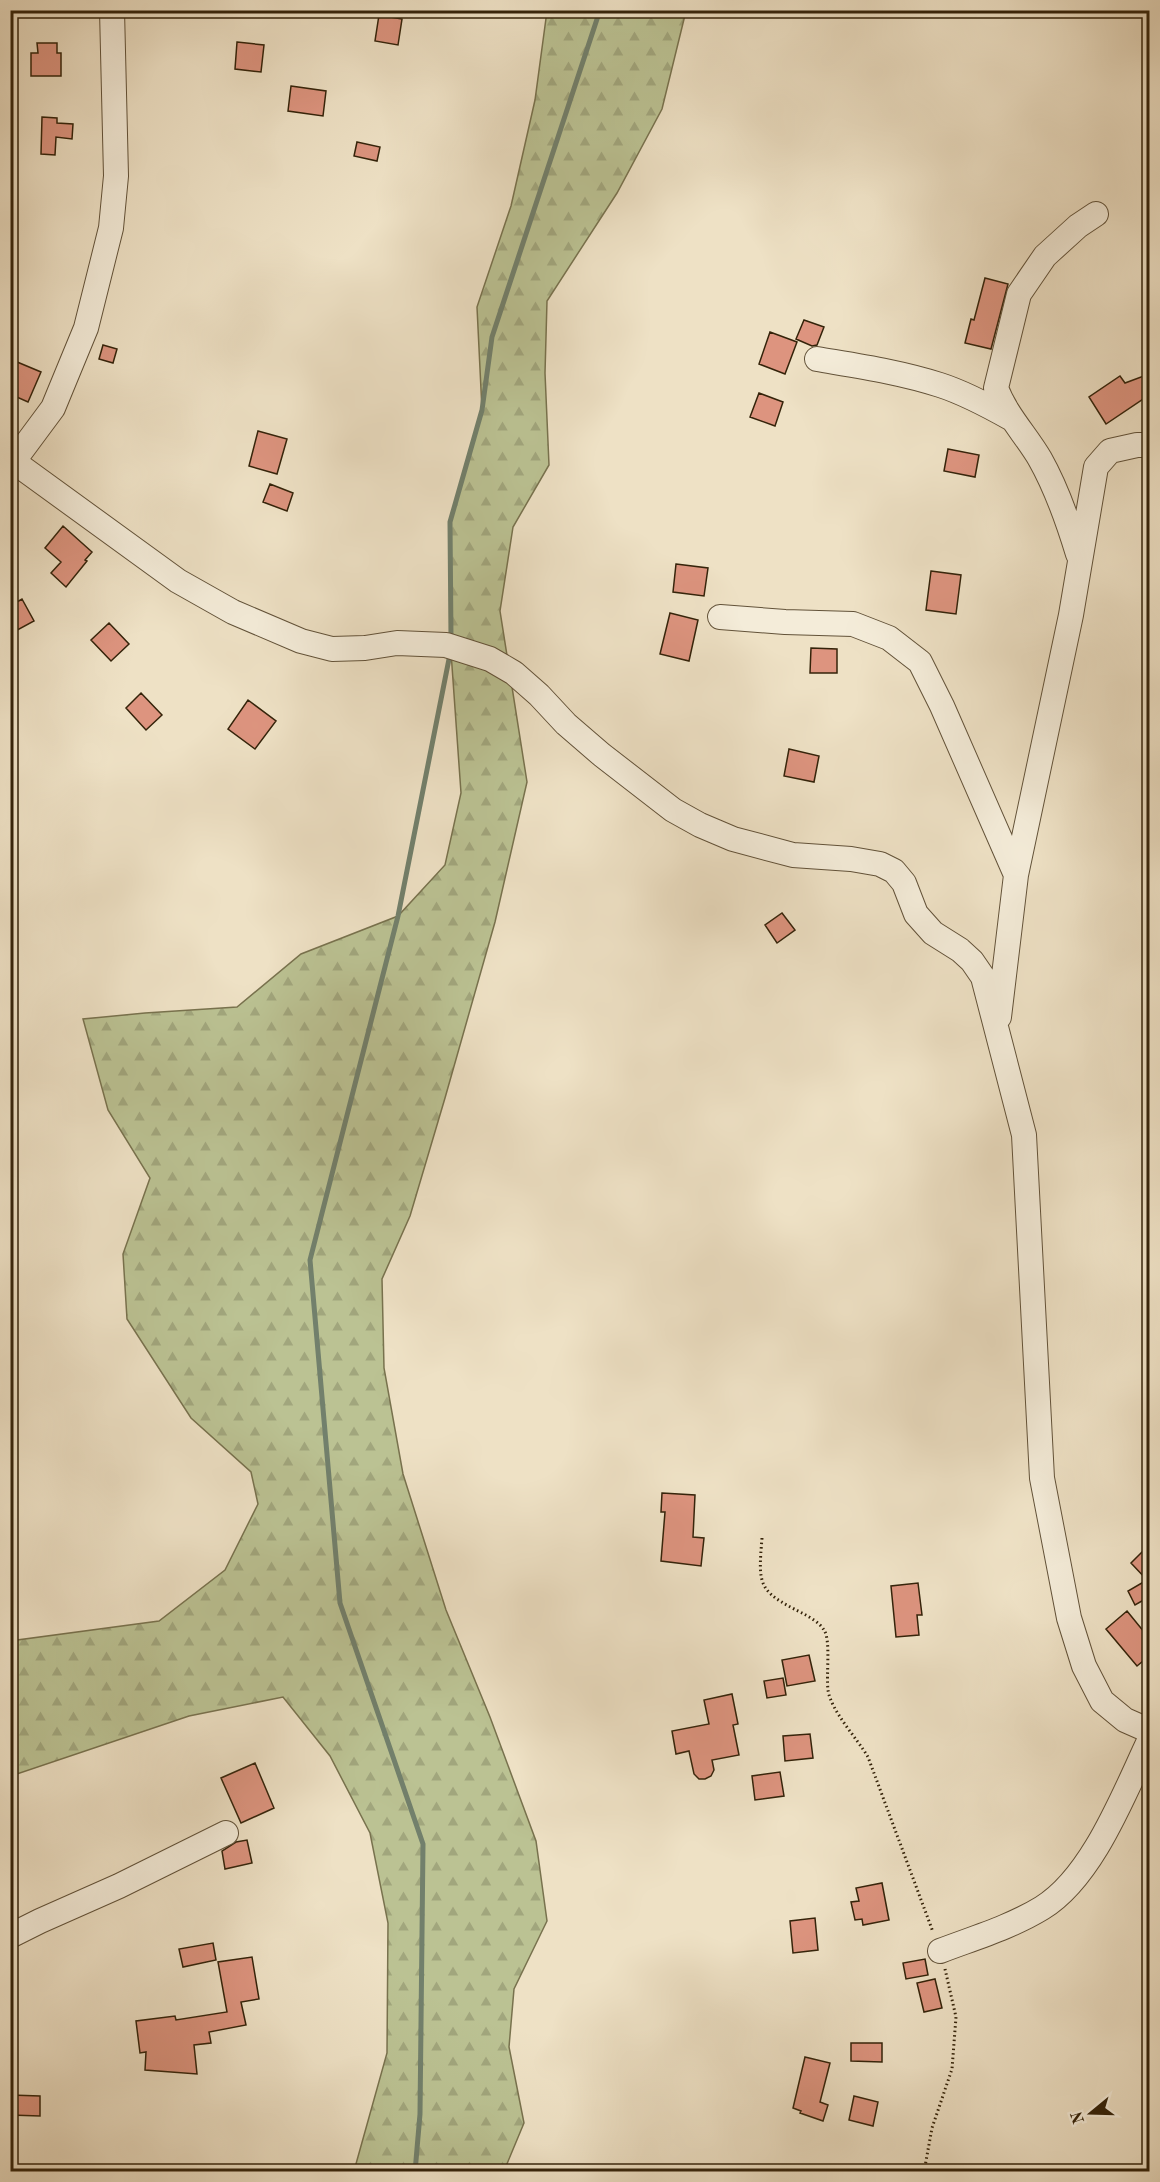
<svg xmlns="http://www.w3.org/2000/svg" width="1160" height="2182" viewBox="0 0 1160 2182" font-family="'Old Standard TT',serif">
  <defs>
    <pattern id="forest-firs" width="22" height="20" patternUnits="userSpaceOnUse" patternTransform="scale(1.5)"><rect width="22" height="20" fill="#bbc293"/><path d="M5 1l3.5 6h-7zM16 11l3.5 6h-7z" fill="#a1a67d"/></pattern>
  </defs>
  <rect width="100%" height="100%" fill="#eee1c5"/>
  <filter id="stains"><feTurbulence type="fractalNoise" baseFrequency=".00333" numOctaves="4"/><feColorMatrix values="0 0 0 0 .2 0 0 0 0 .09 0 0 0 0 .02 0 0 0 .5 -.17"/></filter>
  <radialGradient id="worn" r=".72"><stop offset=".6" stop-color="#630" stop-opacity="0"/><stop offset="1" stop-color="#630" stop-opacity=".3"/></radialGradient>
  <path fill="url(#forest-firs)" stroke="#78724e" stroke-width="1.5" d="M547,11h139l-24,98 -45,84 -70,108 -2,72 4,92 -36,62 -13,84 27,171 -32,140 -50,176 -35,118 -28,63 2,89 19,106 43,136 44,107 46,124 11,80 -33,68 -5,58 15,76 -20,48h-150l33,-118 1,-130 -18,-90 -40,-77 -47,-59 -94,19 -178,60 -1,-135 149,-20 66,-51 33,-66 -7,-32 -60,-54 -64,-99 -4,-65 27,-76 -42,-68 -25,-91 62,-6 92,-6 64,-53 97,-38 47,-51 16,-72 -10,-141 -1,-130 32,-112 -5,-103 34,-101 24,-106z"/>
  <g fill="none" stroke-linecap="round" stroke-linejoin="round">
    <path stroke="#72806c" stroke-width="5" d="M451,639l-1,-117 32,-112 10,-73 108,-327
      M415,2172l5,-58 3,-270 -83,-241 -30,-343 88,-344 52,-262"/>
  </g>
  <path fill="#dd947f" stroke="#34230a" stroke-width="1.5" d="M379,15l23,4 -4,26 -23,-4z
    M237,42l27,3 -3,27 -26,-3z
    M37,43h20v10h4v23h-30v-23h7z
    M291,86l35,5 -3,25 -35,-5z
    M42,117l15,1v5l16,1 -1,15 -16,-2 -1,18 -14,-1z
    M357,142l23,5 -3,14 -23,-5z
    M985,278l23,6 -17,65 -26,-6 6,-24 3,1z
    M804,320l20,7 -7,18 -5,1 -16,-7z
    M770,332l27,10 -12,32 -26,-10z
    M103,345l14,4 -4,14 -14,-4z
    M10,359l31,13 -13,30 -18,-8z
    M1149,374v21l-43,29 -17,-27 31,-21 5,7z
    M759,393l24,9 -8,24 -25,-9z
    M258,431l29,8 -10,35 -28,-8z
    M948,449l31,6 -4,22 -31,-6z
    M270,484l23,9 -6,18 -24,-9z
    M63,526l29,26 -7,8 2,1 -21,26 -15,-14 10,-11 -16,-14z
    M676,564l32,4 -4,28 -31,-4z
    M931,571l30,4 -5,39 -30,-4z
    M22,599l12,22 -24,13v-28z
    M670,613l28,7 -9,41 -29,-7z
    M109,623l20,21 -18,17 -20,-21z
    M811,648l26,1v24h-27z
    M141,693l21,22 -16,15 -20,-22z
    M248,700l28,21 -21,28 -27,-20z
    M789,749l30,7 -5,26 -30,-6z
    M782,913l13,17 -18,13 -12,-18z
    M662,1493l33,2 -2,42 11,1 -3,28 -40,-5 4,-49h-4z
    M1149,1545v52l-14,8 -7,-14 19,-11 -16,-17z
    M918,1583l4,32h-5l2,20 -23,2 -5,-51z
    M1127,1611l22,27v18l-12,10 -31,-37z
    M809,1655l6,26 -28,5 -5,-26z
    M783,1678l3,17 -19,3 -3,-17z
    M732,1694l6,30 -5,1 6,30 -27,5 2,10 -3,6 -6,3h-6l-5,-5 -5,-23 -13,3 -4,-23 37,-7 -5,-24z
    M810,1734l3,24 -28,3 -2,-25z
    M255,1763l19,45 -33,15 -20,-45z
    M780,1772l4,24 -29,4 -3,-24z
    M247,1840l5,23 -27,6 -3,-18 14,-9z
    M882,1883l7,37 -26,5 -1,-6 -7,1 -4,-18 8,-1 -3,-13z
    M815,1918l3,32 -25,3 -3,-32z
    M213,1943l3,17 -33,7 -4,-18z
    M252,1957l7,42 -18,3 5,23 -37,7 2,11 -17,2 3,29 -52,-4 1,-18 -6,1 -4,-32 39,-5 1,4 51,-8 -9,-50z
    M925,1959l3,16 -22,4 -3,-16z
    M935,1979l7,29 -18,4 -7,-29z
    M851,2043h31v19l-31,-1z
    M805,2057l25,6 -10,39 8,3 -5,16 -23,-8 1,-2 -8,-3z
    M10,2095l30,1v20l-30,-1z
    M854,2096l24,6 -5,24 -24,-6z"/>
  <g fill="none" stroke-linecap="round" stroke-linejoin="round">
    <defs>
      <path id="minor" d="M817,359c41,7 83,13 123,26 25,8 49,21 72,34
        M10,459l168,122 55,31 68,29 31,8 33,-1 32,-5 49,2 44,14 24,14 25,22 27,29 36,31 71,55 27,15 33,14 60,16 58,4 29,5 14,7 10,12 12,31 17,19 27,17 12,11 11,16 41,158 18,343 27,140 15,48 18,35 23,19 25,11
        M10,466l43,-58 33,-80 25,-100 5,-52 -4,-166
        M1078,554c-10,-33 -21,-65 -38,-95 -14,-24 -34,-44 -44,-71l23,-94 26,-38 33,-30 18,-12
        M720,617l65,5 68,2 36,14 31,24 22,44 74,169
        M999,1017l17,-142 55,-260 25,-148 14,-16 27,-6h13
        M10,1936l30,-15 79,-35 107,-53
        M940,1951c34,-13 71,-24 102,-43 51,-31 83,-117 108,-169"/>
    </defs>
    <use href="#minor" stroke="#625239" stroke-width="26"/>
    <path stroke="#34230a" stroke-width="3" stroke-dasharray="1.5 3" stroke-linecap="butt" d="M132,13l116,2
      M762,1538c-4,48 -4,53 40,75 8,4 18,10 22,17 7,10 2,45 4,60 3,21 29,48 40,67l65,175
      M924,2172l8,-44 20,-59 4,-52 -11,-48"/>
    <use href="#minor" stroke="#f4ecd9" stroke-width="24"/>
  </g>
  <rect width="1160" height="2182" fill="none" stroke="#eee1c5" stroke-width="36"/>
  <rect x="12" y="12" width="1136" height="2158" fill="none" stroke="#34230a" stroke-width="3"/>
  <rect x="18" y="18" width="1124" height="2146" fill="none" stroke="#34230a" stroke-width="1.5"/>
  <g transform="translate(1091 2113) rotate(251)" stroke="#f4ecd9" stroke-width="4.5" paint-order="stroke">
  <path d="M0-4.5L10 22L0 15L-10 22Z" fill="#34230a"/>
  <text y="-9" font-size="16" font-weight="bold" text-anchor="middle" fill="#34230a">N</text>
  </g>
  <rect width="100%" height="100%" filter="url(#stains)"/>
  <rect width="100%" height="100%" fill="url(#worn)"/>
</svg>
